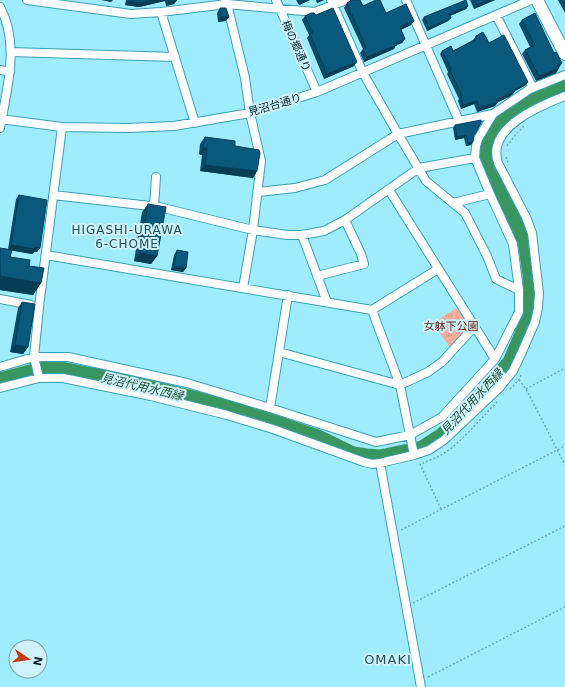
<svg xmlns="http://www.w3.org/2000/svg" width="565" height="687" viewBox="0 0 565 687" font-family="'DejaVu Sans','Noto Sans JP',sans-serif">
  <defs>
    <pattern id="park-tufts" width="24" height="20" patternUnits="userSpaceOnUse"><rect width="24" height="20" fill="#f5ae9b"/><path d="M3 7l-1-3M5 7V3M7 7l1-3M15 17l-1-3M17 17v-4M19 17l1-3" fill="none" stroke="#d19686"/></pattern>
  </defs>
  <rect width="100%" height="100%" fill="#a0ecff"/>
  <path fill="url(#park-tufts)" d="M457,308l12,17 -19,23 -17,-25z"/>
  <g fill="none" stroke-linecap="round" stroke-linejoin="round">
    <path stroke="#399661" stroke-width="15" d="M0,380l45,-12h12l76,15 101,25 84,29 35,17 14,2 13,1 42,-9 20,-13 38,-38 30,-35 20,-47 1,-20 -1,-20 -4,-28 -10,-26 -19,-36 -8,-18 -3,-17 3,-12 7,-11 20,-16 19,-11 30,-14"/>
    <defs>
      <path id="minor" d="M27,0l104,14 30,-2 66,-8 88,8 31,-12
        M276,0l41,92
        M331,0l32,73 35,61 28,47 39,32 22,43 9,23 23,11
        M406,0l53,121
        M225,1l2,3 18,74 5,35 11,48 -8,69 -10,58
        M0,7c20,37 7,82 0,121
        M161,12l34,111
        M496,15l37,73
        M11,52l164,5
        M0,70l10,2
        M0,119l62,8 66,1 46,-2 76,-13 67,-21 214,-92
        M389,190l106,169
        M258,192l37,-4 30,-8 73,-46 95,-20
        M53,195l106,12 94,23 34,5h15l22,-4 21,-11 74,-52 56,-10
        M453,203l37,-9
        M154,206l2,-29
        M302,235l25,67
        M46,255l326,55 66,-41
        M317,276l47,-12 -3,-10 -16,-34
        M0,299l31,6
        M372,310l28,75 14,70
        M279,352l121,33 28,-13 14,-10 32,-35
        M0,367l34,-10h34l119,26 83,25 106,34 34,-7 32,-18 53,-58 24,-47v-22l-6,-46 -23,-50 -15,-36 1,-12 2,-7 15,-25 37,-25 35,-14
        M39,378l-5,-21 5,-50 23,-180
        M0,388l39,-10h24l88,18 76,19 46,14 91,33 8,2 8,-1 34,-8 15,-5 15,-10 56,-53 13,-16 8,-17 14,-32 3,-14 1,-15 -7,-60 -6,-16 -28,-54c-12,-35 41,-57 67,-67
        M270,408l18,-113
        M380,463l41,224"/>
      <path id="highway" d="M537,0l28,54"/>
    </defs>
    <use href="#minor" stroke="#3aa1b8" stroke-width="10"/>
    <use href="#highway" stroke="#3aa1b8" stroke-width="14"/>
    <path stroke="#6fadbc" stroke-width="1.5" stroke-dasharray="2 2" stroke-linecap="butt" d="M507,146l9,-12 8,-8
      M506,157l3,8
      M519,380l7,9 39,76
      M510,389l9,-9 2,-5
      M526,389l39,-21
      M441,509l-21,-45c8,-3 16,-6 23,-10 20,-13 37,-35 54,-52
      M401,530l164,-84
      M413,603l152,-77
      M428,677l137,-70"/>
    <use href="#minor" stroke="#fff" stroke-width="8"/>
    <use href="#highway" stroke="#fff" stroke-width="12"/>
  </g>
  <path fill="#094c6b" d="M126,0h51l-3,4 -8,2 -1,-5 -26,6 -14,-2z
    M296,0h14l-11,5z
    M316,0h8l-7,3z
    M351,0h9l3,6 23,7 25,12 -10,5 4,9 -3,4 -6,2 -2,4 -30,13 -4,-9 3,-4 -19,-41 3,-5z
    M470,0h25l-21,9z
    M558,0h7v13z
    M468,6l-2,3 -16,7 -2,5 -21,10 -5,-11 2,-3z
    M220,8l9,9 -4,4 -7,1 -1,-9z
    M316,15l38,51 -30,13 -17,-41 2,-3 -7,-15 3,-4z
    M522,20l37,48 -3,5 -20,8 -14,-27 3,-4 5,-3 -11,-23z
    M476,36l13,7 37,42 -11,6 -2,3 -4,3 -11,5 -3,4 -18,6 -3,-8 -13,5 -3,-8 1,-2 -12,-25 1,-2 -8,-18 2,-3h11l20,-11z
    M455,125l18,11 -2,9 -5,1 -2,-8 -9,2 -2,-12z
    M205,137l30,9 22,25 -4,7 -53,-7 2,-16 -3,-1 1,-10z
    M19,195l21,53 -3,4h-3l-2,2 -20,-4 -2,7 19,9 12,17 -8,12 -33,-5v-42l8,1 8,-50z
    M148,204l9,52 -6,8 -17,-3 8,-49z
    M177,250l9,18 -3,4 -12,-2 3,-15z
    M22,302l6,45 -5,7 -13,-2 8,-44z"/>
  <path fill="#073e57" d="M101,0h12l-2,2z
    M154,0h12l-1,1 -26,6 -14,-2 3,-4z
    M177,0l-3,4 -8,2 3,-4z
    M303,0h7l-11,5 3,-4z
    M319,0h5l-7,3z
    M488,0h7l-21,9 3,-4z
    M468,6l-2,3 -19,8 2,-3z
    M221,17h8l-4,4 -7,1z
    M451,18l-3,3 -21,10 2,-3z
    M414,21l-3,4 -14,6 3,-4z
    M405,39l-3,4 -6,2 -2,4 -30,13 3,-5 29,-14z
    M357,62l-3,4 -30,13 3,-5z
    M562,63l-6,10 -20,8 3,-5z
    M528,82l-2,3 -11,6 -2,3 -4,3 -11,5 -3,4 -18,6 2,-4 18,-8 18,-11z
    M477,101l-3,3 -13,5 2,-4z
    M466,135l-2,3 -9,2 2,-3z
    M473,142l-2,3 -5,1 2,-3z
    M203,148h4l-5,7 -3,-1z
    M205,165l52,6 -4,7 -53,-7z
    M11,245l24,2 5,1 -3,4h-3l-2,2 -24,-4z
    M140,253l17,3 -6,8 -17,-3z
    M174,266l12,2 -3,4 -12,-2z
    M0,276l41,7 -8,12 -33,-5z
    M15,345l13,2 -5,7 -13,-2z"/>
  <path fill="#0a587c" stroke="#073e57" d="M129,0h25l-12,3 -14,-2z
    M169,0h8l-8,2z
    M352,0h8l3,6 13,-6h4l6,13 20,-9 8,17 -14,6 5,12 -9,4 1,2 -30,12 -4,-8 3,-2 -19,-44z
    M466,0l2,6 -19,8 2,4 -22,10 -5,-11z
    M475,0h13l-11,5z
    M220,8h6l3,9h-8z
    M333,8l24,54 -30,12 -17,-40 3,-1 -8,-17 6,-3h3l2,2z
    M535,13l19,40 2,-1 6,11 -5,3 2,2 -20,8 -14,-26 10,-5 -13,-25z
    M483,32l6,11 15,-8 24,47 -13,7v1l-4,3 -14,7 1,2 -19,6 -2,-7 -14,4 -2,-8 1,-1 -12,-26 1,-1 -9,-18 9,-5 2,5 24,-12 -1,-3z
    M481,120v3l-6,11h-1l-1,8 -5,1 -2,-8 -9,2 -2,-12z
    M205,137l30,4v5l24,4 1,3 -3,18 -52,-6 2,-17h-4z
    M19,195l28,5 -7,48 -5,-1v2l-24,-4z
    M148,204l18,3 -9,49 -17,-3z
    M0,248l12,2 -2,7 20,3 -1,6 15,2 -3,15 -41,-7z
    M177,250l11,2 -2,16 -12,-2z
    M22,302l13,2 -7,43 -13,-2z"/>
  <g text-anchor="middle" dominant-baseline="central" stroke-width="4" stroke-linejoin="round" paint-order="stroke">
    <g font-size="11" fill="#07282f" stroke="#cef2fc">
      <text transform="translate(296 46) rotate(66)">梅の郷通り</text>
      <text transform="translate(275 105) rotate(-16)">見沼台通り</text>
    </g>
    <g font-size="11" fill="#661f0b" stroke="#cef2fc">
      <text x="451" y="326">女躰下公園</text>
    </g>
    <g font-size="12" letter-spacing="1" fill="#1c525e" stroke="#cef2fc">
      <text x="127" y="230">HIGASHI-URAWA<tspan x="127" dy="14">6-CHOME</tspan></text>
    </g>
    <g font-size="12" font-style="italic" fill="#225336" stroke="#cef2fc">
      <text transform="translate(142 387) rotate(13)">見沼代用水西縁</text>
      <text transform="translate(472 402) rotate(-47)">見沼代用水西縁</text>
    </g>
    <g font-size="13" letter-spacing="1" fill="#1c525e" stroke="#cef2fc">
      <text x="388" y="659">OMAKI</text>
    </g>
  </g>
  <g transform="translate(28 659) rotate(103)"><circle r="19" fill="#cef2fc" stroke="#7ea1aa"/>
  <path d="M0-3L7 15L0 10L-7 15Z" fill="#c63d16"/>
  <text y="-6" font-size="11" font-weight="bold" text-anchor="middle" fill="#07282f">N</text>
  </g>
</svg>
